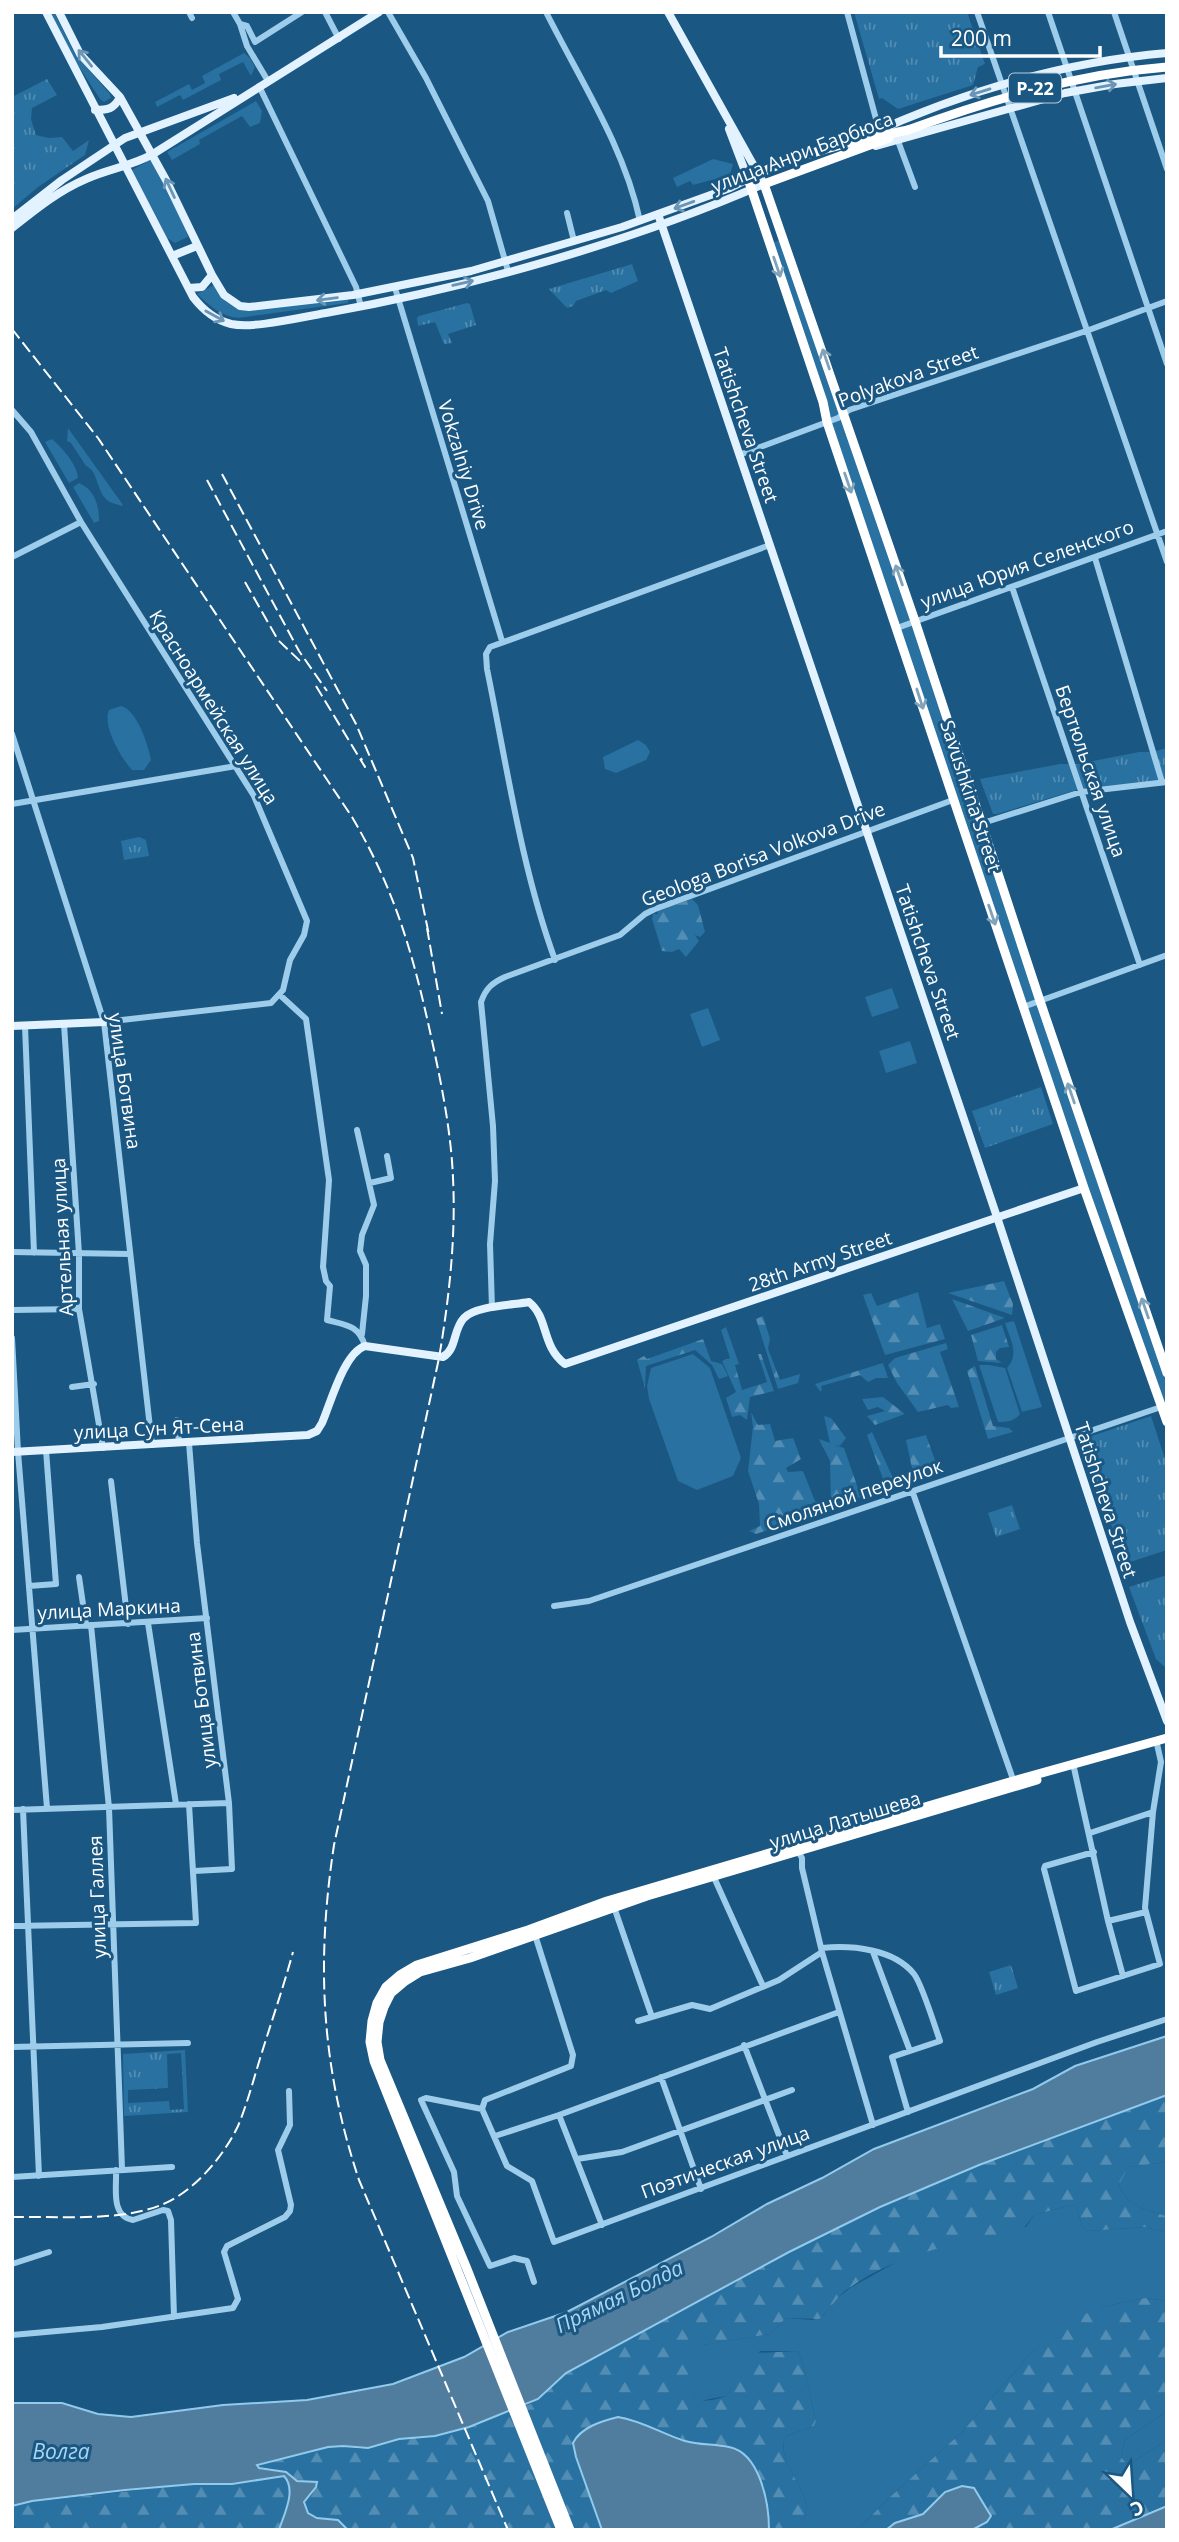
<svg xmlns="http://www.w3.org/2000/svg" width="1179" height="2542" viewBox="0 0 1179 2542" font-family="'Open Sans',sans-serif">
  <defs>
    <pattern id="forest-firs" width="22" height="20" patternUnits="userSpaceOnUse" patternTransform="scale(1.75)"><rect width="22" height="20" fill="#2871a0"/><path d="M5 1l3.5 6h-7zM16 11l3.5 6h-7z" fill="#538db3"/></pattern>
    <pattern id="park-tufts" width="24" height="20" patternUnits="userSpaceOnUse" patternTransform="scale(1.75)"><rect width="24" height="20" fill="#2871a0"/><path d="M3 7l-1-3M5 7V3M7 7l1-3M15 17l-1-3M17 17v-4M19 17l1-3" fill="none" stroke="#538db3"/></pattern>
  </defs>
  <rect width="100%" height="100%" fill="#1a5782"/>
  <path fill="#2871a0" d="M51,12h3l21,42 35,40 1,4 -7,4 -4,-3 -28,-43z
    M244,53l6,5 5,9 -4,9 -8,-14 -24,12 2,6 -38,20 -3,-5 -23,12 -2,-5 34,-18 3,6 13,-7 -3,-7z
    M256,101l6,10 -2,12 -10,4 -8,-11 -43,24 1,4 -28,16 -5,-8z
    M152,159l34,71 2,7 -13,6 -8,-5 -35,-68z
    M713,159l20,5 -3,11 -37,10 -3,-4 -13,6 -4,-9z
    M785,238l382,1140v25l-4,1 -140,-397 -254,-763z
    M214,285l11,16 13,7 110,-9v4l-110,15c-18,-2 -28,-12 -41,-24z
    M68,428l55,77 -1,1c-5,-2 -13,-3 -16,-7 -10,-10 -8,-28 -20,-33l-15,-23 -4,-2z
    M52,439c11,10 25,25 26,39l-9,5 -24,-41z
    M79,483c16,7 20,22 20,38l-5,2 -21,-36z
    M121,706c16,4 27,38 30,54l-7,10h-12c-11,-12 -30,-44 -23,-60z
    M638,740l8,5 4,7 -4,8 -30,13 -11,-4 -2,-12z
    M892,988l7,20 -27,9 -7,-20z
    M708,1008l12,32 -18,7 -12,-33z
    M910,1041l7,22 -31,10 -7,-22z
    M1014,1321l28,86 -20,5 -15,-44c13,-14 3,-29 -2,-45z
    M693,1354l17,14 31,90 -8,18 -36,14 -19,-9 -29,-82 -2,-13 4,-18z
    M979,1365h10l16,3 15,46c-6,8 -13,8 -22,8z
    M1167,2162v54c-21,-6 -39,-9 -48,-31l8,-18z
    M1072,2205l4,1 7,22 5,3 56,-4 23,5v69l-22,-3 -43,9 -70,45 -70,80 -71,64 -34,34h-62c4,-4 8,-9 10,-14 9,-25 -32,-54 -19,-80l28,-10 2,-5 -14,-61 -4,-9h-38l-34,45 -26,5 -7,-7v-45l3,-3 74,-12 16,-16 27,2 11,-5 11,-15 15,-12 57,-32 50,-14 69,-15 8,-12z
    M1167,2411v29l-39,25 -7,-8 4,-17z"/>
  <path fill="url(#forest-firs)" d="M692,899l6,6 7,27 -5,5 -5,-2 4,6 -13,16 -7,-8 -7,3 -10,-1 -10,-32 1,-5h5l-1,-3z
    M1004,1281l9,23 -1,11 -64,-22z
    M918,1292l9,36 13,-4 5,15 -60,16 -22,-60 8,-2 6,13z
    M952,1299l53,19 -37,13z
    M763,1316l7,23 -2,10 12,31 20,-6 -2,9 -20,6 -22,-70z
    M1002,1325l7,22 -9,1 -4,4v7l6,4 -24,-2 -7,-26z
    M726,1327l13,37 -4,1 7,25 25,-8 -9,-28h3l13,37 -24,6 -3,23 -7,-5 -8,2 -6,-19 10,-6 -14,-31 8,-3 -9,-28z
    M703,1339l8,22 11,3 6,12 -9,3 -7,-14 -17,-15 -49,16 -1,22 -8,-28 7,-4 3,3z
    M946,1343l2,6 -8,3 19,55 -8,1 -3,-3 -30,7 -21,-29 -9,-18 7,-7z
    M883,1363l5,15h-12l-8,4 -8,-7 -39,11 1,5h-2l-5,-7z
    M975,1366l18,60 16,2 4,4 -25,7 -21,-68z
    M883,1397l22,17 -30,11 -8,-9 18,-5 -7,-4 -10,3 -6,-11z
    M751,1412l7,13 12,-1 5,17 18,-3 8,21 -15,9 2,4 15,-1 12,30 13,7h-7l-9,7 -56,19 -7,-3 11,-5 -1,-22 -11,-33 5,-44z
    M824,1416l7,2 15,20 -6,8 -6,-1 10,3 17,49 -30,11 -1,-47 -11,-22 11,4z
    M872,1432l21,46 20,-5 -7,-33 20,-5 10,28 11,7 -60,20 -20,-55z
    M1167,2095v67l-39,5 -9,18c9,22 27,25 48,31v16l-23,-5 -56,4 -5,-3 -7,-22 -4,-1 -38,10 -14,18c-62,9 -123,20 -175,58 -10,8 -16,20 -26,28l-33,-1 -16,16 -67,11 -10,4v44c6,12 22,7 33,3l29,-43 43,-2 4,9 14,61 -2,5 -28,10c-13,26 28,55 19,80 -1,5 -6,10 -10,14h-26l-1,-16 -5,-23 -10,-25 -7,-10 -16,-9 -40,-5 -26,-10 -56,-13 -27,14 -7,16 28,81h-254c-9,-15 -26,-9 -40,-17l-4,-11 12,-15v-6h-19l-22,-12 -18,-2 2,-4 68,-16 16,-1 17,3 39,-10 36,-3 34,-9 61,-23 8,-5 28,-26 223,-121 91,-45 99,-42z
    M1145,2298l22,3v110l-42,29 -4,17 7,8 39,-25v66l-57,24h-138l15,-8 3,-10 -16,-23 -88,41h-29l34,-34 71,-64 70,-80 44,-34 26,-11z
    M284,2476c13,14 0,38 -5,54h-262l-5,-8v-16l9,-3 173,-19h38z"/>
  <path fill="url(#park-tufts)" fill-rule="evenodd" d="M854,12h113l18,52 -7,3 -5,18 -75,24 -16,-11 -3,1z
    M47,79l10,16 -25,13 -1,11 5,16 13,3 13,-1 11,14 16,-11 -4,15 -47,32 -26,22v-112z
    M632,264l6,17 -27,12 -5,-3 -30,11 -3,5 -6,2 -18,-19z
    M467,303l3,1 6,21 -28,9 4,9 -8,1 -9,-22 -17,4 -1,-8 2,-2z
    M1167,748v33l-84,7 -86,26h-4l-13,-35 80,-15h18l61,-12h13z
    M139,837l7,3 3,16 -25,4 -3,-19z
    M1041,1087l12,37 -68,24 -13,-37z
    M1151,1416l16,49v85l-43,14 -41,-125z
    M1012,1505l8,24 -24,8 -8,-24z
    M1167,1575v94l-11,-10 -27,-72z
    M1011,1965l7,23 -22,7 -7,-23z
    M185,2050l3,62 -64,4 -1,-62zM181,2053l3,56 -14,1 -1,-9 -41,2v-13l40,-2 -1,-34z"/>
  <path fill="#507d9d" stroke="#91caed" stroke-width="2" d="M1167,2036v59l-188,70 -99,42 -91,45 -223,121 -28,26 -69,28 -34,9 -36,3 -31,9 -25,-2 -15,1 -71,18 2,3 27,4 11,9 20,1 -1,5 -12,15 4,11 9,5 21,2 10,10h-69c5,-16 18,-40 5,-54l-52,8h-38l-69,6 -93,11 -20,5v-103h50l36,11 33,3 92,-12 84,-5 86,-16 71,-27 44,-25 59,-20 144,-75 56,-33 55,-26 52,-29 159,-60 42,-23z
    M618,2417c25,4 44,17 67,24 14,4 29,3 44,6 31,6 40,56 40,83h-167l-26,-73 -3,-14c8,-16 29,-22 45,-26z
    M962,2486l12,2 17,28 -4,6 -15,8h-86l9,-7 28,-9 22,-22z
    M1167,2506v24h-57z"/>
  <g fill="none" stroke-linecap="round" stroke-linejoin="round">
    <path stroke="#9ecdeb" stroke-width="6" d="M189,12l3,6
      M233,12l7,12 7,22 21,35
      M325,12l14,27
      M388,12l38,66 62,123 20,70
      M546,12c34,68 78,134 94,209
      M847,12l32,118
      M977,12l190,550
      M1048,12l119,352
      M1114,12l53,157
      M240,24l7,2 8,16 47,-30
      M259,86l97,201 5,20
      M898,141l17,46
      M567,213l7,28
      M395,288l107,353
      M12,410l19,22 50,90 173,274 53,125 -3,14 -14,25 -7,30 -12,13 -167,19
      M739,455l99,-37 11,-8 240,-80 78,-29
      M12,557l69,-35
      M1095,558l67,224
      M1012,587l128,378
      M897,628l270,-97
      M12,734l92,288 48,423
      M12,804l224,-38
      M983,823l98,-31 86,-10
      M555,960c-34,-93 -48,-194 -68,-291l-1,-15 4,-7 280,-102
      M281,996l25,23 23,161 -6,87 3,14 4,5 -3,34c19,5 32,5 38,26
      M1023,1007l144,-52
      M64,1024l15,230v55l24,139
      M25,1026l9,227
      M357,1130l17,75 -12,30 -2,16 6,14v31l-4,38
      M370,1183l21,-5 -4,-22
      M12,1252l118,2
      M492,1308l-2,-64 5,-63 -2,-55 -12,-124c5,-14 11,-19 24,-25l115,-42 25,-21 10,-5 298,-109
      M12,1310l67,-1
      M12,1338l6,114 29,356
      M72,1387l22,-3
      M177,1420l2,23
      M189,1443l8,100 32,260 3,66 -38,2
      M111,1481l17,143
      M913,1493l102,292
      M79,1577l7,48
      M29,1586l27,-2 -10,-134
      M554,1606l35,-5 578,-196
      M148,1623l28,181
      M91,1625l18,183 13,361
      M12,1630l195,-12
      M1074,1768l34,153 15,55
      M23,1809l16,367
      M12,1810l217,-7
      M1090,1833l63,-21
      M796,1848l6,10v10l20,84 51,173
      M1094,1852l-49,14 -1,3 32,122 84,-27 -15,-56 8,-96 8,-50 -4,-18
      M712,1873l51,113
      M614,1907l38,110
      M1108,1921l38,-9
      M12,1926l184,-3 -7,-119
      M535,1935l38,120 -2,11 -86,34 -3,9 25,57 25,15 22,61 543,-200 70,-23
      M822,1948c30,-3 72,1 92,26 8,10 21,53 26,67l-48,16 16,55
      M873,1952l37,99
      M638,2021l54,-16 18,4 69,-29 43,-28
      M744,2045l43,111
      M12,2047l176,-4
      M661,2077l40,112
      M482,2109l-56,-11 -5,2 33,72 3,24 33,70 24,-8 13,3 7,21
      M559,2115l43,110
      M495,2136l64,-21 280,-103
      M577,2159l45,-7 170,-62
      M116,2170c1,17 -6,46 17,50l30,-10 5,1 3,9 3,97
      M12,2177l160,-10
      M12,2264l37,-12
      M12,2335l90,-8 131,-19 5,-9 -14,-47 3,-6 58,-29 5,-6 1,-6 -13,-55 12,-25 -1,-34"/>
    <path stroke="#e2f2ff" stroke-width="8" d="M46,12l147,285c10,13 22,23 38,27 23,5 70,-7 95,-11 145,-26 303,-70 438,-129l-96,-172
      M59,12l21,42 40,43 46,83 46,95 12,20 16,11 9,1 104,-12 118,-24 151,-44 108,-39 18,-9 -19,-50
      M95,110c13,0 19,-1 25,-13
      M864,137c96,-44 198,-75 303,-84
      M876,146l189,-53 50,-9 52,-6
      M658,214l339,1003 133,405 37,99
      M12,219l50,-39 63,-42 109,-40
      M12,228c24,-19 46,-37 74,-49 22,-10 46,-13 67,-25l226,-142
      M172,256l25,-10
      M189,288l13,-1 10,-12
      M12,1026l92,-4
      M12,1452l296,-17 9,-4 5,-8c9,-21 22,-70 43,-77l78,11c14,-8 10,-28 21,-39 11,-12 49,-13 65,-16 20,16 12,44 36,62l519,-176"/>
    <path stroke="#fff" stroke-width="9" d="M908,130c-54,11 -111,23 -160,49l75,223 4,20 257,766 83,234
      M889,138l-125,46 151,437 125,380 127,372
      M561,2530l-187,-469 -4,-19 2,-21 5,-18 9,-16 14,-12 17,-10 111,-35 79,-29 406,-120 154,-43
      M570,2530l-103,-261 -87,-209 -3,-18 2,-20 5,-15 7,-14 13,-11 16,-10 50,-14 177,-62 390,-116"/>
    <path stroke="#fff" stroke-width="2" stroke-dasharray="12 5" stroke-linecap="butt" d="M12,329l86,109 254,379c43,73 61,137 79,219 10,46 20,94 22,142 3,60 -4,121 -14,180l-105,487c-18,118 -13,221 25,335l149,350
      M222,474l134,250 57,134 16,77
      M207,480l92,171 28,40
      M245,582l33,58 22,21
      M316,686l49,81 -4,-9
      M427,928l15,86
      M12,2217c45,-1 107,5 149,-12 33,-13 62,-48 77,-79 10,-24 17,-52 25,-77 10,-32 21,-64 30,-97"/>
    <path stroke="#fff" stroke-width="9" d="M908,130c84,-31 169,-56 259,-63"/>
  </g>
  <defs><path id="oneway-shaft" d="M-6 0H5M1.5-3L5.5 0L1.5 3" fill="none" stroke-width="1.6" stroke-linecap="round" stroke-linejoin="round" transform="scale(1.75)"/></defs>
  <g stroke="#6a95b4">
    <use href="#oneway-shaft" transform="translate(85 58) rotate(-129)"/>
    <use href="#oneway-shaft" transform="translate(1106 86) rotate(-10)"/>
    <use href="#oneway-shaft" transform="translate(980 92) rotate(163)"/>
    <use href="#oneway-shaft" transform="translate(170 188) rotate(-115)"/>
    <use href="#oneway-shaft" transform="translate(684 205) rotate(160)"/>
    <use href="#oneway-shaft" transform="translate(463 283) rotate(-13)"/>
    <use href="#oneway-shaft" transform="translate(327 299) rotate(173)"/>
    <use href="#oneway-shaft" transform="translate(215 316) rotate(29)"/>
  </g>
  <g stroke="#81a3ba">
    <use href="#oneway-shaft" transform="translate(777 267) rotate(71)"/>
    <use href="#oneway-shaft" transform="translate(826 359) rotate(-109)"/>
    <use href="#oneway-shaft" transform="translate(848 483) rotate(71)"/>
    <use href="#oneway-shaft" transform="translate(899 575) rotate(-109)"/>
    <use href="#oneway-shaft" transform="translate(920 699) rotate(72)"/>
    <use href="#oneway-shaft" transform="translate(992 915) rotate(71)"/>
    <use href="#oneway-shaft" transform="translate(1071 1093) rotate(-109)"/>
    <use href="#oneway-shaft" transform="translate(1145 1308) rotate(-109)"/>
  </g>
  <g text-anchor="middle" dominant-baseline="central" stroke-width="6" stroke-linejoin="round" paint-order="stroke">
    <rect fill="#1a5782" stroke="#bacdda" stroke-width="2" x="1009" y="73.5" width="52" height="29" rx="5"/>
    <g font-size="18" font-weight="bold" fill="#fff">
      <text x="1035" y="88">Р-22</text>
    </g>
    <g font-size="19" fill="#fff" stroke="#1a5782">
      <text transform="translate(802 152) rotate(-21)">улица Анри Барбюса</text>
      <text transform="translate(908 376) rotate(-20)">Polyakova Street</text>
      <text transform="translate(746 425) rotate(71)">Tatishcheva Street</text>
      <text transform="translate(464 465) rotate(73)">Vokzalniy Drive</text>
      <text transform="translate(1027 564) rotate(-20)">улица Юрия Селенского</text>
      <text transform="translate(214 707) rotate(58)">Красноармейская улица</text>
      <text transform="translate(1091 771) rotate(71)">Бертюльская улица</text>
      <text transform="translate(971 796) rotate(72)">Savushkina Street</text>
      <text transform="translate(763 854) rotate(-21)">Geologa Borisa Volkova Drive</text>
      <text transform="translate(928 962) rotate(71)">Tatishcheva Street</text>
      <text transform="translate(125 1081) rotate(82)">улица Ботвина</text>
      <text transform="translate(62 1237) rotate(-93)">Артельная улица</text>
      <text transform="translate(820 1261) rotate(-19)">28th Army Street</text>
      <text transform="translate(159 1428) rotate(-3)">улица Сун Ят-Сена</text>
      <text transform="translate(854 1495) rotate(-19)">Смоляной переулок</text>
      <text transform="translate(1106 1500) rotate(72)">Tatishcheva Street</text>
      <text transform="translate(109 1609) rotate(-3)">улица Маркина</text>
      <text transform="translate(201 1700) rotate(-97)">улица Ботвина</text>
      <text transform="translate(845 1820) rotate(-17)">улица Латышева</text>
      <text transform="translate(97 1897) rotate(-92)">улица Галлея</text>
      <text transform="translate(725 2162) rotate(-20)">Поэтическая улица</text>
    </g>
    <g font-size="21" font-style="italic" fill="#a9d6f3" stroke="#1a5782">
      <text transform="translate(619 2296) rotate(-26)">Прямая Болда</text>
      <text x="61" y="2451">Волга</text>
    </g>
  </g>
  <rect width="1179" height="2542" fill="none" stroke="#ffffff" stroke-width="28"/>
  <g transform="translate(1130 2493) rotate(155)" stroke="#1a5782" stroke-width="5" paint-order="stroke">
  <path d="M0-5L12 26L0 18L-12 26Z" fill="#ffffff"/>
  <text y="-10" font-size="19" font-weight="bold" text-anchor="middle" fill="#ffffff">С</text>
  </g>
  <path d="M941 46v10h159v-10" fill="none" stroke="#ffffff" stroke-width="3.5"/>
  <text x="951" y="46" font-size="21" fill="#ffffff" stroke="#1a5782" stroke-width="5" paint-order="stroke">200 m</text>
</svg>
